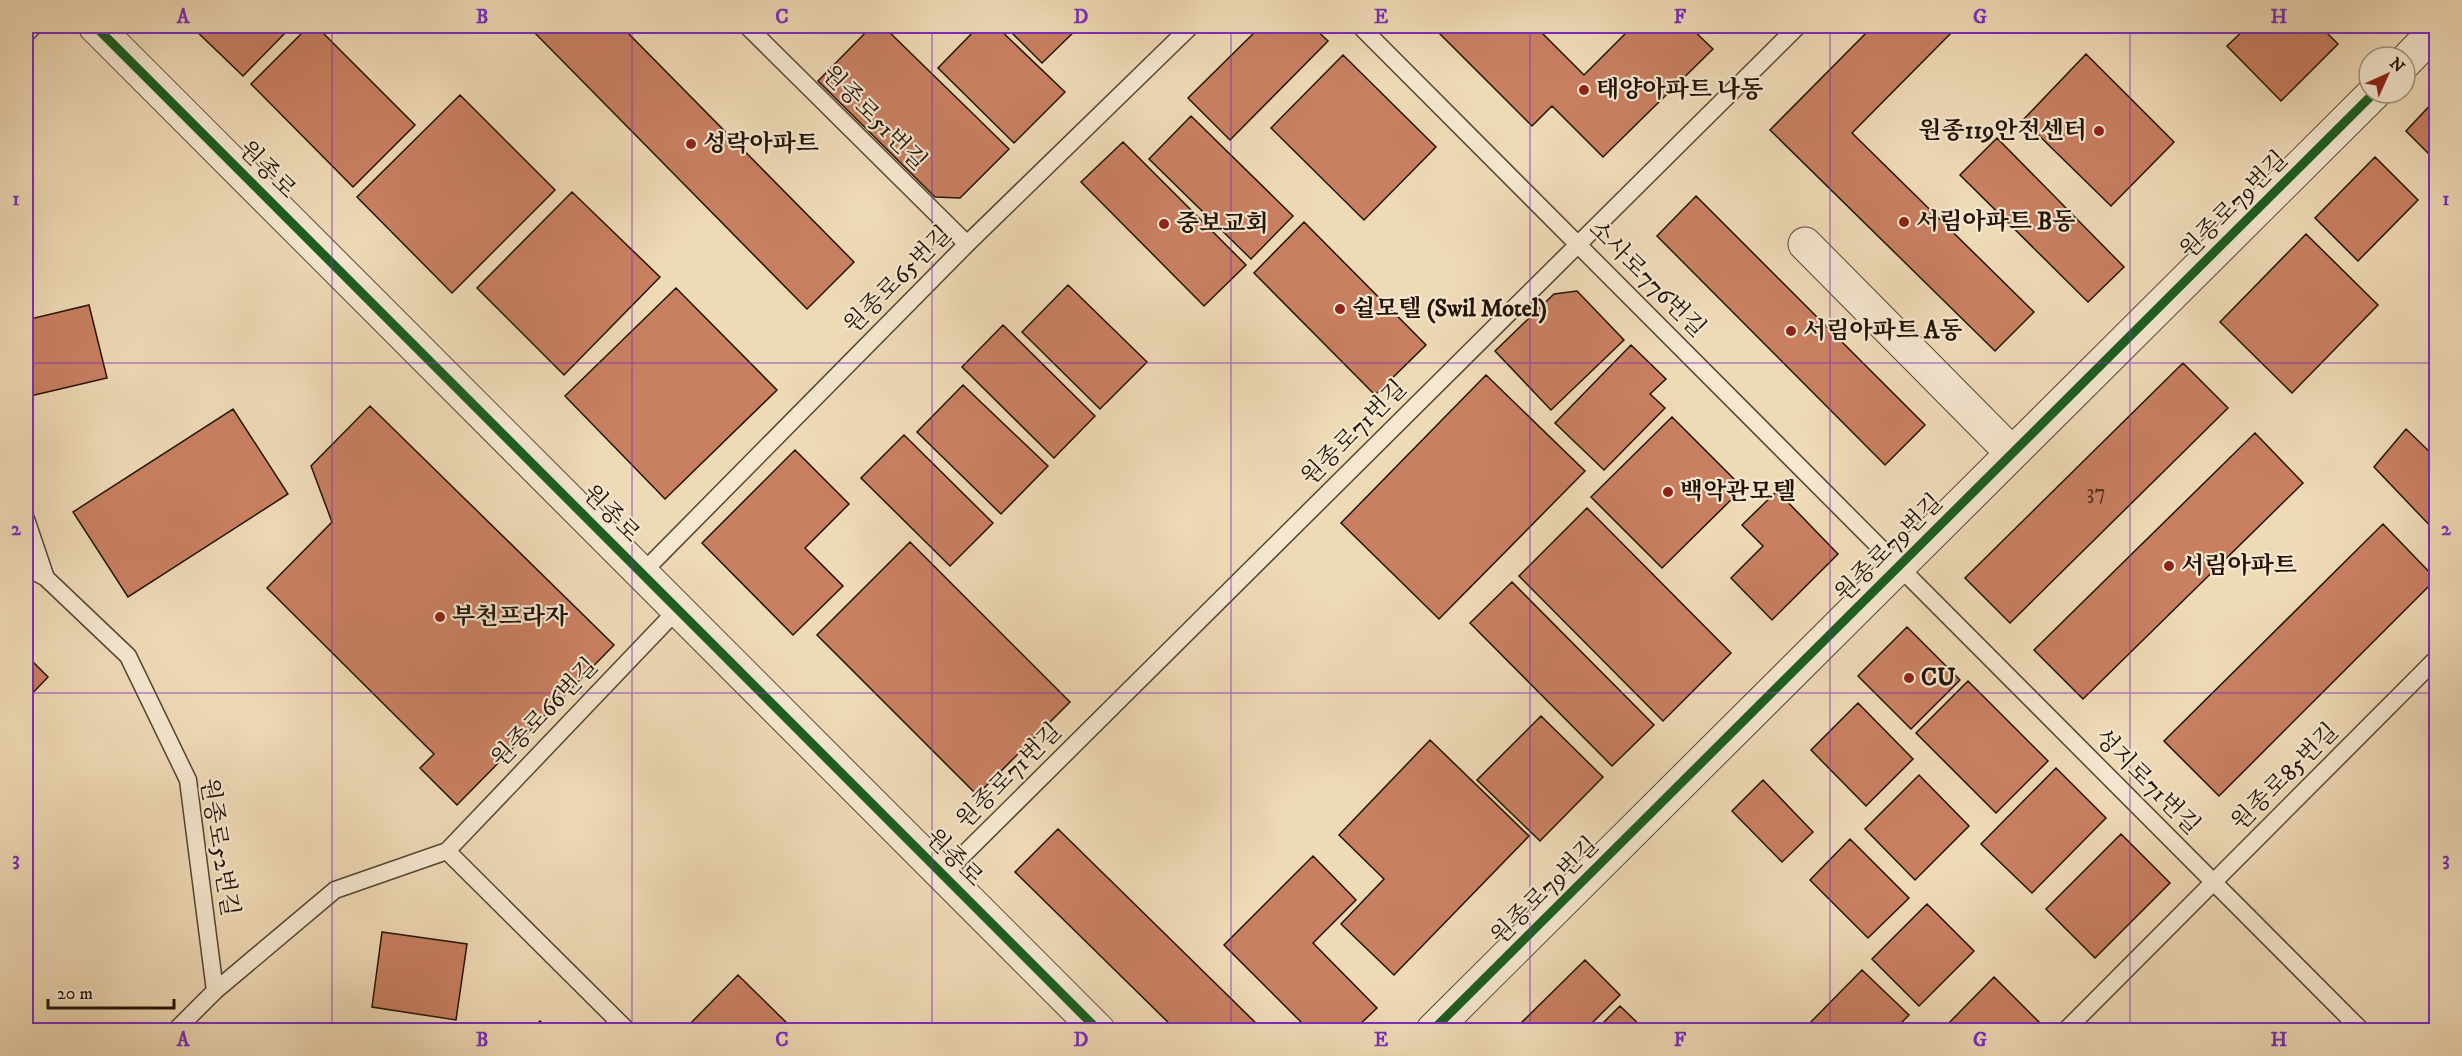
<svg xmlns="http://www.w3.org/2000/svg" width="2462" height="1056" viewBox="0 0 2462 1056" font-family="'IM FELL DW Pica','Noto Serif KR',serif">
  <rect width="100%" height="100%" fill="#efdab6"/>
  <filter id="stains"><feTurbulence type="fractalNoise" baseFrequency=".00333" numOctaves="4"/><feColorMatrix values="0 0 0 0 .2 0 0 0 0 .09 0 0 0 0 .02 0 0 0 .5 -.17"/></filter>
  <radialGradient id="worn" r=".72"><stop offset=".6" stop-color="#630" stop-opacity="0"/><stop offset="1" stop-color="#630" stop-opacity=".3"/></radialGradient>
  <path fill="#c98061" stroke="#221406" stroke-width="1.5" d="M191,26h86l8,7 -42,43z
    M309,26h7l99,99 -62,62 -102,-103z
    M528,26h93l233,236 -47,47z
    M872,26h11l126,123 -49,49 -25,-1 -117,-116z
    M979,26h17l69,66 -51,51 -76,-75z
    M1005,26h75l-38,37z
    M1261,26h51l16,15 -98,99 -42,-42z
    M1432,26h103l49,49 49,-49h56l24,23 -110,108 -51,-51 -20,20z
    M1873,26h85l-106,107 182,179 -39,39 -225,-221z
    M2248,26h72l18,18 -57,57 -54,-55z
    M2086,54l88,88 -63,64 -88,-86z
    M1343,55l93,92 -72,73 -93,-92z
    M460,95l95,95 -103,103 -95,-96z
    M2436,99v62l-30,-30z
    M1191,116l102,100 -42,43 -102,-100z
    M1997,138l127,129 -36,35 -128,-127z
    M1123,142l123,123 -42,41 -123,-124z
    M2375,157l43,43 -60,61 -43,-43z
    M572,192l88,85 -96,98 -87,-87z
    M1696,196l229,229 -40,40 -228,-229z
    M1304,222l122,123 -51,50 -121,-122z
    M2306,234l72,71 -86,88 -72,-71z
    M1068,285l79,77 -47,47 -78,-77z
    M676,288l101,102 -112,109 -100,-103z
    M1577,291l47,49 -73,70 -56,-59 59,-57z
    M89,305l18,73 -81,19v-77z
    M1003,325l92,91 -41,42 -92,-91z
    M1631,345l35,34 -16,15 15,14 -61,62 -49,-47z
    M2183,363l45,45 -218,215 -45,-45z
    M1486,375l99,96 -146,148 -98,-96z
    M963,385l85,81 -47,48 -84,-82z
    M370,406l244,239 -157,160 -37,-37 14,-14 -167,-166 65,-66 -21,-56z
    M233,409l55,85 -160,103 -55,-85z
    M1672,417l71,71 -81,80 -71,-71z
    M2406,429l30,29v74l-62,-65z
    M2255,433l48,50 -220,216 -49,-49z
    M904,435l89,88 -43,43 -89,-88z
    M795,450l54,54 -44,44 38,38 -50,49 -91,-92z
    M1777,491l61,63 -66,66 -41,-42 32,-32 -21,-21z
    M1587,508l144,145 -68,68 -144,-145z
    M2383,524l53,55 -217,217 -55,-55z
    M910,542l160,160 -93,93 -160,-160z
    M1512,582l142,143 -42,41 -142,-143z
    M1907,627l53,53 -49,49 -53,-53z
    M26,655l22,22 -22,23z
    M1968,681l80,80 -52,52 -80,-80z
    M1858,703l55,56 -47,47 -55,-56z
    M1541,716l62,61 -63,64 -63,-61z
    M1430,740l99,96 -135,139 -53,-51 43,-45 -45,-44z
    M2056,768l50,50 -74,75 -51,-49z
    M1919,775l50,51 -54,54 -50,-51z
    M1763,780l50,52 -31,30 -50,-51z
    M1058,829l205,201h-87l-161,-158z
    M2121,834l49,49 -75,75 -49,-49z
    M1850,839l59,59 -41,40 -58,-58z
    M1313,856l43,44 -43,43 64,65 -23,22h-45l-85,-85z
    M1927,904l47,47 -55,55 -47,-47z
    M382,932l85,12 -11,76 -84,-13z
    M1585,960l35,35 -35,35h-64l-4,-3z
    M1862,970l47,45 -15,15h-91z
    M738,975l56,55h-110z
    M1994,977l47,47 -7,6h-89l-2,-1z
    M1620,1006l25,24h-49z
    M540,1021l10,9h-19z"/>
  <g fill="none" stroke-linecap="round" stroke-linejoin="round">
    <defs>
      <path id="service" d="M747,26l220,218
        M1360,26l1001,1004
        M26,34l8,-8
        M26,519l20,59
        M26,567l20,11 82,78 60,124 27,211
        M642,573l325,-329 224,-218
        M447,851l180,179
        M943,875l855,-849
        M176,1030l39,-39 120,-101 112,-39 231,-242
        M2066,1030l370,-371"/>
      <path id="minor" d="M95,26l1003,1004
        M2405,62l31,-32
        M1805,244l207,209
        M1433,1030l941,-937"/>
    </defs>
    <use href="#service" stroke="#554632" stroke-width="19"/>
    <use href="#minor" stroke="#554632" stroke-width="35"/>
    <use href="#service" stroke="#f5e7d0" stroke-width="16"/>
    <use href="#minor" stroke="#f5e7d0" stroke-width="33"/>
    <defs>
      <path id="cycleway" d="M95,26l1003,1004
        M1433,1030l941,-937"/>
    </defs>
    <use href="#cycleway" stroke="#f5e7d0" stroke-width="13"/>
    <use href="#cycleway" stroke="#1b5e20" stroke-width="9"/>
  </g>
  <path fill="none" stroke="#7b2cbf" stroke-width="1.5" stroke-opacity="0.55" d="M332,26v1004M632,26v1004M932,26v1004M1231,26v1004M1530,26v1004M1830,26v1004M2130,26v1004M26,363h2410M26,693h2410"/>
  <g fill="#8f2418" stroke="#f5e7d0" stroke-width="2">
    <circle cx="1584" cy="90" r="6"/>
    <circle cx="2099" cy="131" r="6"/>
    <circle cx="691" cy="144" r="6"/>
    <circle cx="1904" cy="222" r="6"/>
    <circle cx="1164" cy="224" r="6"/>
    <circle cx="1340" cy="309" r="6"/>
    <circle cx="1791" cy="331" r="6"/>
    <circle cx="1668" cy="492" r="6"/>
    <circle cx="2169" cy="566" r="6"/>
    <circle cx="440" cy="617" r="6"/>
    <circle cx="1909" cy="678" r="6"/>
  </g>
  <g text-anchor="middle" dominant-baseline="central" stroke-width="4.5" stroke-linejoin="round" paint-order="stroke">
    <g font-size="21" fill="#4c2f1d">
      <text x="2096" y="493">37</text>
    </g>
    <g font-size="24" font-weight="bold" fill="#221406" stroke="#f5e7d0" text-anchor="start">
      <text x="1596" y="90">태양아파트 나동</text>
      <text x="2087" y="131" text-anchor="end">원종119안전센터</text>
      <text x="703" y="144">성락아파트</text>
      <text x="1916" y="222">서림아파트 B동</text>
      <text x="1176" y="224">중보교회</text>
      <text x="1352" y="309">쉴모텔 (Swil Motel)</text>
      <text x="1803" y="331">서림아파트 A동</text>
      <text x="1680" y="492">백악관모텔</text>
      <text x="2181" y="566">서림아파트</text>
      <text x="452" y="617">부천프라자</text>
      <text x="1921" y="678">CU</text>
    </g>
    <g font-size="24" fill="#221406" stroke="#f5e7d0">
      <text transform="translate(874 118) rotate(45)">원종로51번길</text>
      <text transform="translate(267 170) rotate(45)">원종로</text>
      <text transform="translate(2234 205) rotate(-45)">원종로79번길</text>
      <text transform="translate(1647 279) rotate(45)">소사로776번길</text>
      <text transform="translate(898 280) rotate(-45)">원종로65번길</text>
      <text transform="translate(1354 433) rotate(-45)">원종로71번길</text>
      <text transform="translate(611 514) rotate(45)">원종로</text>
      <text transform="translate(1889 548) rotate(-45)">원종로79번길</text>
      <text transform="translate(545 713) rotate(-46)">원종로66번길</text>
      <text transform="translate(1009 776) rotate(-45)">원종로71번길</text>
      <text transform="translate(2285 777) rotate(-45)">원종로85번길</text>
      <text transform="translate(2147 782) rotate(45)">성지로71번길</text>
      <text transform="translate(219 847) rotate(81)">원종로52번길</text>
      <text transform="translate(954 858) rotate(45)">원종로</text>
      <text transform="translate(1545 891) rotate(-45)">원종로79번길</text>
    </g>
  </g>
  <rect width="2462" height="1056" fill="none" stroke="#efdab6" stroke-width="66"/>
  <g transform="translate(2387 75) rotate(45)"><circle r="28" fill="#f5e7d0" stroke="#a1937f" stroke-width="1.5"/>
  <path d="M0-4.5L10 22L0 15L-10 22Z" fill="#8f2418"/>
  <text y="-9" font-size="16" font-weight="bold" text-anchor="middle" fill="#221406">N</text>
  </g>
  <path d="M48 999v9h126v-9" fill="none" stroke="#221406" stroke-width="3"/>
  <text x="57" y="999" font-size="18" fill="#221406" stroke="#f5e7d0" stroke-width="4.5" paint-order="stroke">20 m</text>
  <rect x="33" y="33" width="2396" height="990" fill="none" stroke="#7b2cbf" stroke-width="2"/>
  <g font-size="20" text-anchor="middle" font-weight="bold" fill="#7b2cbf">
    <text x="183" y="23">A</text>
    <text x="482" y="23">B</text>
    <text x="782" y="23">C</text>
    <text x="1081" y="23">D</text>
    <text x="1381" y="23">E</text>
    <text x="1680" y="23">F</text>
    <text x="1980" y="23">G</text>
    <text x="2279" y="23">H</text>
    <text x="16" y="205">1</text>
    <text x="2446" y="205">1</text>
    <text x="16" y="535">2</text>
    <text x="2446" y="535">2</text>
    <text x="16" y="865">3</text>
    <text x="2446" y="865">3</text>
    <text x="183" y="1046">A</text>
    <text x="482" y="1046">B</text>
    <text x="782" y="1046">C</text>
    <text x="1081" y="1046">D</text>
    <text x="1381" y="1046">E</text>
    <text x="1680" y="1046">F</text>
    <text x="1980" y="1046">G</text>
    <text x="2279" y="1046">H</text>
  </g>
  <rect width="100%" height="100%" filter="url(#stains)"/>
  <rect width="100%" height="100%" fill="url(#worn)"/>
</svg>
